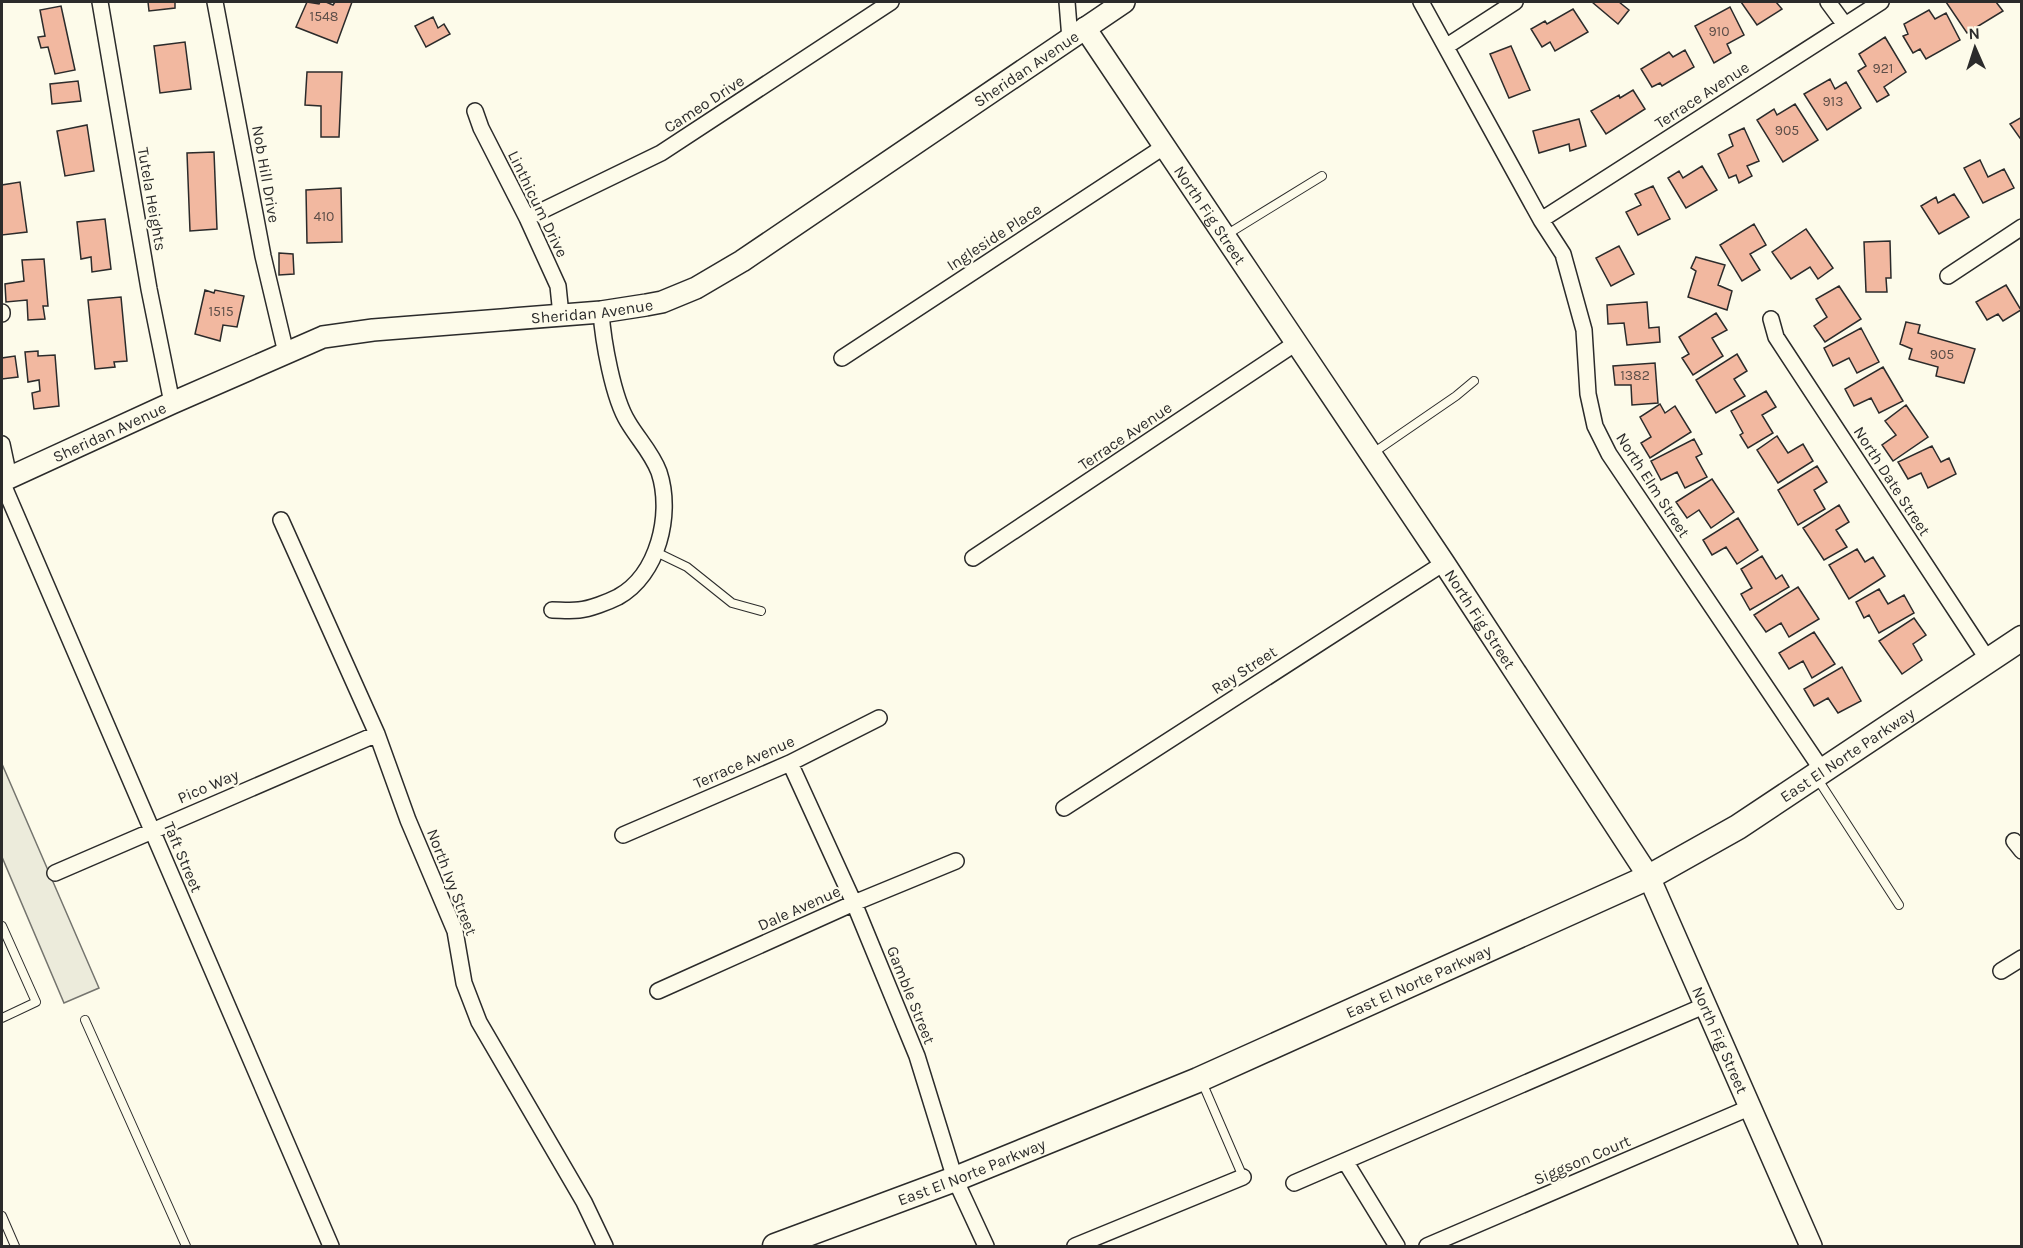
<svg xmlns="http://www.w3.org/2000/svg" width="2023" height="1248" viewBox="0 0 2023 1248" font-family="Karla,sans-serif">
  <rect width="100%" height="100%" fill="#fdfbea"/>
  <path fill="#ecebdb" stroke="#74746e" stroke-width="1.5" d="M2,764l97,224 -35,15 -62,-146z"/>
  <path fill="#f2b8a0" stroke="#2b2b2b" stroke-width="1.5" d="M148,2h27v6l-26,3z
    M307,2l12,2 1,-2h6l7,3 2,-3h17l-15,41 -41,-16z
    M1592,2h27l10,8 -11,14z
    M1741,2h35l6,7 -25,16z
    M1946,2h50l7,9 -36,22z
    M61,6l14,64 -20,4 -7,-27 -7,1 -3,-11 7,-1 -5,-26z
    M1730,7l14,28 -17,9 4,9 -17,10 -19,-37z
    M1573,9l15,23 -33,19 -5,-9 -8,5 -11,-18 14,-8 2,3z
    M1929,10l6,9 11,-6 14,27 -34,19 -6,-10 -7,4 -10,-17 5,-2 -4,-10z
    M433,17l5,11 6,-4 6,10 -24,13 -11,-21z
    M1885,37l21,35 -22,15 5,8 -12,7 -19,-31 8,-5 -7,-12z
    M185,42l6,47 -31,4 -6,-47z
    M1511,46l19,44 -21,8 -19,-44z
    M1685,50l9,17 -32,19 -2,-3 -8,4 -11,-18 28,-17 4,5z
    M307,72h35l-3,65h-18v-31l-16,-1z
    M1830,79l5,10 11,-7 15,26 -34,22 -23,-36z
    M78,81l3,20 -29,3 -2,-20z
    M1633,90l12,19 -39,25 -15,-23 28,-16 1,3z
    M1795,104l23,36 -35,22 -26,-42 17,-11 3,6z
    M2022,117v24l-12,-17z
    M1579,119l7,27 -16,5 -1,-7 -30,9 -6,-22z
    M87,125l7,46 -29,5 -8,-45z
    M1744,128l15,33 -12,5 5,10 -13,7 -3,-8 -7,3 -11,-24 15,-8 -4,-11z
    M214,152l3,77 -27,2 -3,-78z
    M1980,160l8,17 16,-8 10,19 -31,15 -19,-35z
    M1702,166l15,24 -31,18 -18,-30 11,-7 4,7z
    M20,182l7,50 -25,3v-50z
    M1653,186l17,33 -32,16 -12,-23 15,-7 -6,-11z
    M341,188l1,54 -35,1 -1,-53z
    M1954,194l15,23 -30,17 -18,-28 15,-9 2,6z
    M105,219l6,50 -19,3 -1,-15 -10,2 -4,-37z
    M1754,224l12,21 -16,9 10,16 -18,11 -22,-36z
    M1806,229l27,39 -15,11 -8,-12 -19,12 -19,-27z
    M1890,241l1,37h-5l1,14h-21l-2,-50z
    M1619,246l15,28 -23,12 -15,-28z
    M279,253l14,1 1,20 -15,1z
    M1696,257l29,8 -7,20 14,6 -5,19 -39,-13 8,-26 -5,-3z
    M44,259l4,47h-5l2,13 -17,1 -1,-20 -21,2 -1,-18 19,-3 -2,-21z
    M2006,285l15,25 -18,11 -5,-7 -11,6 -11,-18z
    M1839,286l22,33 -36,23 -11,-16 13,-9 -11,-18z
    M205,290l9,3 1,-3 29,6 -7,31 -14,-2 -3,16 -25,-7z
    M121,297l6,64 -13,1 1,5 -20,2 -7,-69z
    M1647,302l2,26 10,-1 1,15 -33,3 -3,-22 -16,1 -1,-19z
    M1716,313l11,17 -15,8 11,18 -30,19 -11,-17 7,-4 -10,-17z
    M1906,322l14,3 -2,8 57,16 -11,34 -28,-7 2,-9 -29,-8 3,-10 -12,-5z
    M1861,328l18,34 -22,11 -8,-15 -16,8 -9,-18z
    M38,351v5l17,-1 4,51 -25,3 -2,-16 8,-2 -1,-11 -11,2 -3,-30z
    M1737,354l10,17 -13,8 11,17 -29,17 -20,-33z
    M15,356l3,21 -16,2v-21z
    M1655,363l3,40 -26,2 -1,-20h-16l-2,-19z
    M1883,367l20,34 -24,12 -8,-15 -17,8 -9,-17z
    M1766,391l10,16 -14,8 11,18 -25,15 -8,-13 3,-2 -12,-22z
    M1660,404l5,9 10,-7 16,26 -41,26 -9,-15 10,-6 -11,-20z
    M1906,405l22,32 -35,24 -11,-16 14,-10 -11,-14z
    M1777,436l11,17 15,-9 10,17 -35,22 -21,-33z
    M1694,439l8,15 -6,3 11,20 -22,11 -8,-16 -16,8 -10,-19z
    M1932,446l9,16 8,-4 7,16 -28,14 -7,-15 -13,6 -10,-17z
    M1817,466l10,16 -13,8 11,19 -27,16 -20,-35z
    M1712,479l22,33 -23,16 -12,-18 -12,8 -11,-16z
    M1839,505l10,17 -13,8 11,17 -23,13 -21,-32z
    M1738,518l20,32 -21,14 -11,-17 -14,8 -9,-15z
    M1857,549l8,13 8,-5 12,19 -36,23 -20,-34z
    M1762,556l14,23 6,-4 7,12 -39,23 -9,-16 11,-6 -11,-19z
    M1798,587l21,32 -30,18 -8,-14 -15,9 -12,-17z
    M1879,589l9,15 16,-9 10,18 -35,20 -10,-18 -5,3 -8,-16z
    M1914,618l12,17 -13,9 9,16 -20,14 -23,-33z
    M1814,632l21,32 -23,14 -9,-17 -14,8 -10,-16z
    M1842,667l19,34 -23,12 -10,-15 -14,8 -10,-17z"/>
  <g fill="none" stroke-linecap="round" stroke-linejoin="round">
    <defs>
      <path id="lane" d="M1226,235l96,-59
        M1373,453l83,-57 18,-15
        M656,552l31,15 45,36 29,8
        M1817,778l82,127
        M2,926l34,76 -34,16
        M85,1020l101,226
        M1202,1082l41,95
        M2,1216l13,30"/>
      <path id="street" d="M100,2l49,287 23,114
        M215,2l48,254 23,97
        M1067,2l3,37
        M1421,2l120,218 22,34 21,76 4,64 7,32 14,28 213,316
        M1828,2l17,23
        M1447,46l68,-44
        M475,111l6,17 46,90 31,68 3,29
        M527,218l134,-65 230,-151
        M1541,220l340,-218
        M1948,276l74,-49
        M2,312v2
        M1771,319l5,18 212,323
        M842,358l323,-212
        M2,444l7,33
        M2,482l329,764
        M281,520l96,214 31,86 47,111 9,52 15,39 105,180 21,44
        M973,558l323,-215
        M552,610c8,0 18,1 27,0 11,-1 29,-8 39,-13 40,-22 55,-83 41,-125 -7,-19 -21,-33 -31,-50 -15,-24 -25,-81 -27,-110
        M790,763l64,140 63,153 38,123 31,67
        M1064,808l380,-245
        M623,835l167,-72 89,-45
        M2014,841l8,10
        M55,873l322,-139
        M2001,971l21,-13
        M658,991l196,-88 102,-42
        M1345,1161l52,85
        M1294,1183l412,-178
        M1075,1246l168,-69
        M1427,1246l324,-139"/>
      <g id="secondary">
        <path id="s1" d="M1085,28l359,535 205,314 162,369"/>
        <path id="s2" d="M2,481l170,-78 151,-66 50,-7 228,-18 45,-7 16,-3 34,-14 46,-27 382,-259"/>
      </g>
      <g id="primary">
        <path id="s3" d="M775,1246l180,-67 243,-99 451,-203 89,-50 284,-189"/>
      </g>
    </defs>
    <use href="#lane" stroke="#2b2b2b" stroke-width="10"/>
    <use href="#street" stroke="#2b2b2b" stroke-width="18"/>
    <use href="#secondary" stroke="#2b2b2b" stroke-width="24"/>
    <use href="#primary" stroke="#2b2b2b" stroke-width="27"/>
    <use href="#lane" stroke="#fdfbea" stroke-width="8"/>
    <use href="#street" stroke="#fdfbea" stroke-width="15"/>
    <use href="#secondary" stroke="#fdfbea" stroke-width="21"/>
    <use href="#primary" stroke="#fdfbea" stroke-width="24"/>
  </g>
  <g text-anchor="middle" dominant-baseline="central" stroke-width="4.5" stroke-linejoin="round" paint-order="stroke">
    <g font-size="14" fill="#5d4e48">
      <text x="324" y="16">1548</text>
      <text x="1719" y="31">910</text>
      <text x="1883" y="68">921</text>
      <text x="1833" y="101">913</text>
      <text x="1787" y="130">905</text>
      <text x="324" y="216">410</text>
      <text x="221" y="311">1515</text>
      <text x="1942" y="354">905</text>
      <text x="1635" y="375">1382</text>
    </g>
    <g font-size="16" fill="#2b2b2b" stroke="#fdfbea">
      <text stroke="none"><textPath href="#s2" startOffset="1126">Sheridan Avenue</textPath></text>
      <text transform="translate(1702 95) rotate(-33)">Terrace Avenue</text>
      <text transform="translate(704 104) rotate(-33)">Cameo Drive</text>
      <text transform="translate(266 174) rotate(80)">Nob Hill Drive</text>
      <text transform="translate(152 199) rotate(80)">Tutela Heights</text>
      <text transform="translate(538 204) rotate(64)">Linthicum Drive</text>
      <text stroke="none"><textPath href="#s1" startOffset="225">North Fig Street</textPath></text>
      <text transform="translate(994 237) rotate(-33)">Ingleside Place</text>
      <text stroke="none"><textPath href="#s2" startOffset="622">Sheridan Avenue</textPath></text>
      <text stroke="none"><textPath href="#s2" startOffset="118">Sheridan Avenue</textPath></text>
      <text transform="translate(1125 436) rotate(-34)">Terrace Avenue</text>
      <text transform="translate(1892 481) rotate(57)">North Date Street</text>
      <text transform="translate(1653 485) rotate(57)">North Elm Street</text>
      <text stroke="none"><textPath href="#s1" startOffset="711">North Fig Street</textPath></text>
      <text transform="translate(1244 670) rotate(-33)">Ray Street</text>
      <text stroke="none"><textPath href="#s3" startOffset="1182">East El Norte Parkway</textPath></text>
      <text transform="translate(744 762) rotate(-24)">Terrace Avenue</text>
      <text transform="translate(208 786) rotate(-23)">Pico Way</text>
      <text transform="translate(183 857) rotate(67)">Taft Street</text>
      <text transform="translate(452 882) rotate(69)">North Ivy Street</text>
      <text transform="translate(799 908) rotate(-24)">Dale Avenue</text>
      <text stroke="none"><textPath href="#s3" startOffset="696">East El Norte Parkway</textPath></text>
      <text transform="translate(911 995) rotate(68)">Gamble Street</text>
      <text stroke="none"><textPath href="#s1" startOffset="1197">North Fig Street</textPath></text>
      <text transform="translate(1582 1160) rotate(-23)">Siggson Court</text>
      <text stroke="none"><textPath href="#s3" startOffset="210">East El Norte Parkway</textPath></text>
    </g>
  </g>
  <rect width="2023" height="1248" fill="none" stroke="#2b2b2b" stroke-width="6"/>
  <g transform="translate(1975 48) rotate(357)" stroke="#fdfbea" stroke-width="4.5" paint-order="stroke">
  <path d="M0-4.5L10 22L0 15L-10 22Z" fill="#2b2b2b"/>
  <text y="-9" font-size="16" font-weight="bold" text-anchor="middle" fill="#2b2b2b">N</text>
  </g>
</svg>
